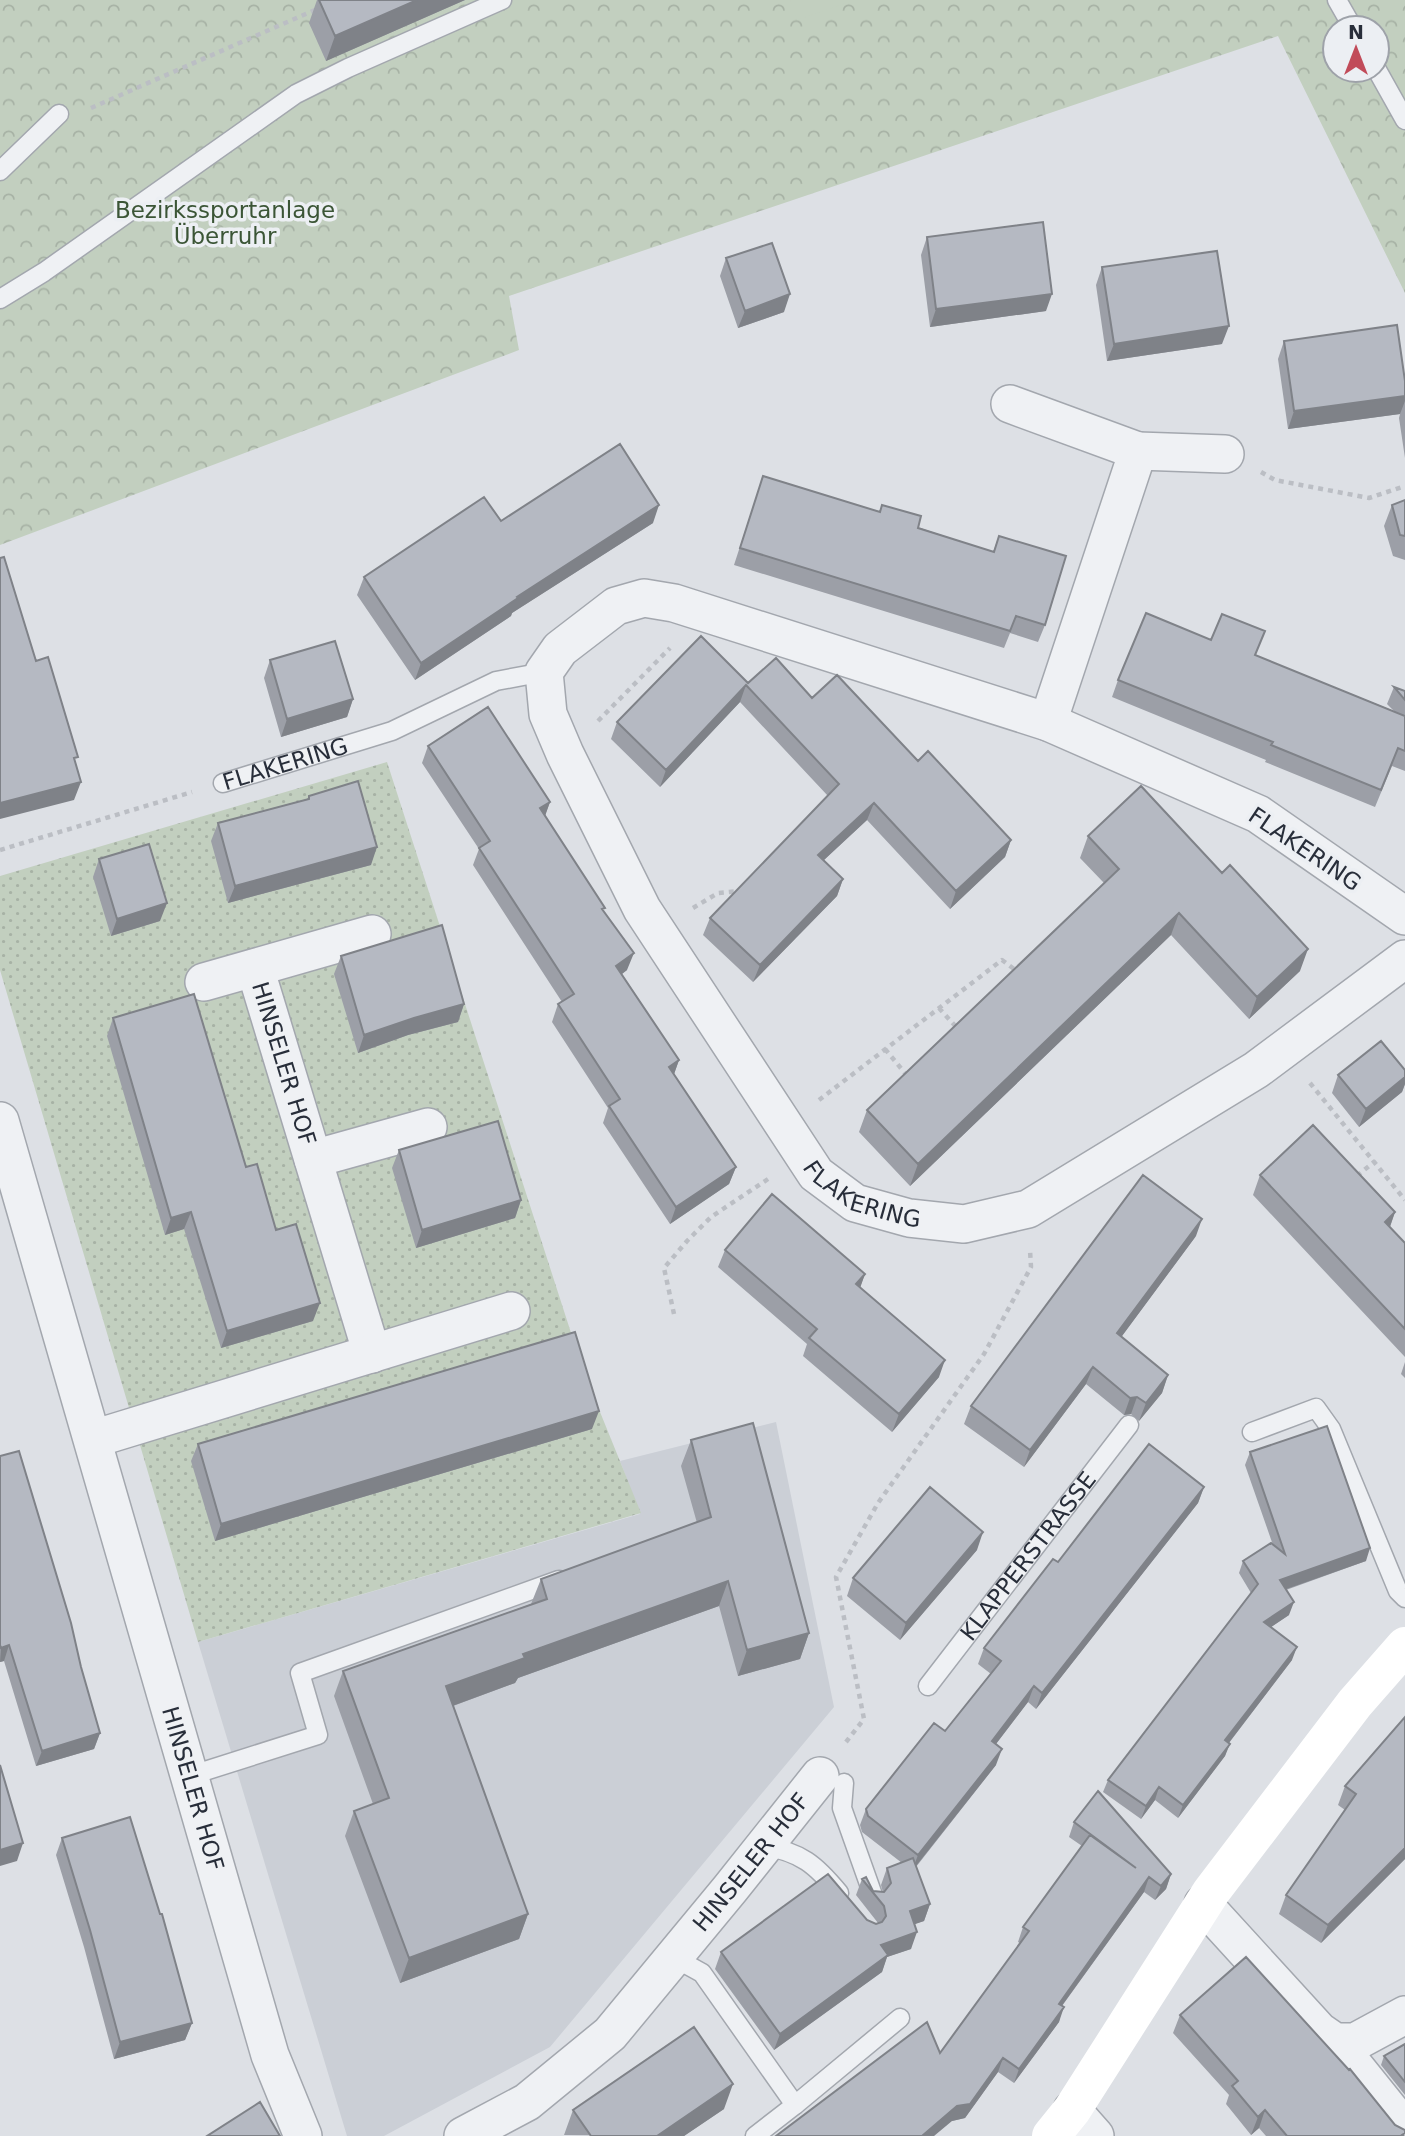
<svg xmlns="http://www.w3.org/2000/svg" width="1405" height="2136" viewBox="0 0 1405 2136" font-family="'DejaVu Sans',sans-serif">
  <defs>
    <pattern id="grass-dots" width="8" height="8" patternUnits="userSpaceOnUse" patternTransform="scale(1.75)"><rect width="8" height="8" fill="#c2cfbf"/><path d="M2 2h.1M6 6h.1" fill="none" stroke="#a7b2a5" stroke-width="1.8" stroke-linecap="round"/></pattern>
    <pattern id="park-crowns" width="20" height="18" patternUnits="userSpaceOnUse" patternTransform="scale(1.75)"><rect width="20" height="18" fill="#c2cfbf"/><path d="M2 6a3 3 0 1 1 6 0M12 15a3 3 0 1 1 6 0" fill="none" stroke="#a7b2a5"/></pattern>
  </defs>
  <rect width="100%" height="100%" fill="#dde0e5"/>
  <path fill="#cbcfd6" d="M776,1422l58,285 -284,340 -166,89h-37l-149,-494 442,-128 -20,-53z"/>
  <path fill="url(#grass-dots)" d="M387,762l196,608 58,143 -443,129 -198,-672v-94z"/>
  <path fill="url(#park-crowns)" fill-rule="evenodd" d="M0,0h1405v293l-127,-257 -769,260 10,54 -519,195zM1335,28h42v42h-42z"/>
  <path fill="#c2cfbf" d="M790,0h62v1l-55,19z"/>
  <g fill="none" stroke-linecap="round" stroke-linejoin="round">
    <defs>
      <g id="lane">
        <path d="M1337,0l16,28"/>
        <path d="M1377,70l28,50"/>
        <path d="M0,171l59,-57"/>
        <path d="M0,299l44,-27 252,-178 52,-26 154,-68"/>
        <path id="s1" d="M223,783l169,-52 104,-50 48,-9"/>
        <path d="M1252,1432l64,-24 15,21 67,162 7,7"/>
        <path id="s2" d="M928,1686l201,-261"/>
        <path d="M189,1776l129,-41 -18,-62 259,-93"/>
        <path d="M844,1783l-2,25 32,90"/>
        <path d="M764,1846c37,6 52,19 75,47"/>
        <path d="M673,1957l29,16 93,132 105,-87"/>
        <path d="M755,2136l40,-31"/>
      </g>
      <g id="street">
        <path d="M1010,404l128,47 -90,271"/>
        <path d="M1138,451l87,3"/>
        <path id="s3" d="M1405,916l-147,-102 -210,-92 -374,-119 -30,-5 -28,8 -56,43 -16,23 4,42 17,40 77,155 174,265 39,29 54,15 55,6 64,-15 228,-139 149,-111"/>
        <path id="s4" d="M255,968l117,386"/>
        <path d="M204,982l168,-48"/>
        <path id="s5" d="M0,1121l270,934 33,81"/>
        <path d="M313,1159l115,-32"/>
        <path d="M93,1439l418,-128"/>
        <path d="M1203,1904l116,127 16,11h20l50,-27"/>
        <path d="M1335,2042l70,87"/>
        <path d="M1072,2110l23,26"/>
        <path id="s6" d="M463,2136l64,-34 83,-68 120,-145 90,-113"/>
      </g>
    </defs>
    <use href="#lane" stroke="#a3a7ae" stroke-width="21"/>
    <use href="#street" stroke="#a3a7ae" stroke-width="40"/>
    <path stroke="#bbbec4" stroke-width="4.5" stroke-dasharray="5 5" stroke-linecap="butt" d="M91,108l226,-99
      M1261,472l14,8 94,18 36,-12
      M598,721l72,-73
      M0,850l192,-58
      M693,908l25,-15 21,-2
      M939,1008l18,20
      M885,1049l24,29
      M1310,1083l95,117
      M819,1100l183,-140 16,12
      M1357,1176l18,-15
      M674,1314l-10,-46 23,-27 24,-24 57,-38
      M846,1742l18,-23 -28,-142 42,-74 106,-149 47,-87 -1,-17"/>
    <use href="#lane" stroke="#eff1f4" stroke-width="18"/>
    <use href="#street" stroke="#eff1f4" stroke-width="37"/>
    <path stroke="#fff" stroke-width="38" d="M1051,2136l21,-26 139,-218 144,-189 50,-57"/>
  </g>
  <path fill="#9c9fa7" d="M317,0h148l-139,61 -17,-38z
    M927,237l119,74 -116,16 -9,-72z
    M726,258l58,54 -46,16 -18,-52z
    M1102,267l120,77 -115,17 -11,-76z
    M1284,341l121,40v77l-6,-40 1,-4 -112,15 -10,-70z
    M763,476l230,76 6,-16 46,89 -7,17 -28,-9 -6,15 -270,-83z
    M1405,500v60l-12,-4 -9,-30 8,-21z
    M501,521l152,2 -141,90 -1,3 -96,64 -58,-85 7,-18z
    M1211,640l45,16 138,55 -7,-7 7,-17 11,4v80l-13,-5 -17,41 -110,-45 1,-2 -154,-63 6,-17z
    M270,660l83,39 -6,18 -66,20 -17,-59z
    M748,683l64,15 106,63 93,79 -6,17 -55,52 -83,-89 -43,40 19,19 -6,17 -84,86 -50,-47 7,-17 118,-122 -88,-94 -80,85 -49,-48 6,-17z
    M428,746l122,56 -5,13 59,97 23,58 -5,4 57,86 -5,14 62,93 -7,17 -59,40 -67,-101 5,-15 -56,-86 6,-18 4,-2 -89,-137 6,-16 -57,-86z
    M309,796l62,69 -143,38 -17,-62 7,-18 89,-24z
    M1088,836l212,135 -51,48 -78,-84 -261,251 -51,-54 8,-22 237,-227 -24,-25z
    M99,859l61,62 -49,15 -18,-59z
    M341,956l123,48 -6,18 -50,13 -50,18 -24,-79z
    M113,1018l163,212 37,91 -92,27 -37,-119 -19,6 -58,-199z
    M1405,1070v14l-3,8 -43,35 -27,-34 6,-18z
    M399,1150l122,50 -6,18 -99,30 -24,-80z
    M1260,1175l135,37 -5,15 15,16v114l-152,-162z
    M1196,1236l-75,101 47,38 -6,18 -23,28 -8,-7 -7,1 -38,-31 -62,83 -60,-43 7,-18z
    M725,1250l140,24 -5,13 79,90 -47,55 -89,-76 4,-12 -89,-77z
    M1405,1362v16l-4,-4z
    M592,1429l-377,112 -24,-80 7,-17z
    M691,1440l118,193 -9,26 -62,17 -19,-70 -201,72 -3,5 -62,23 75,208 -9,25 -119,44 -55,-147 9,-25 19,-7 -39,-108 9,-25 188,-67 10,-25 156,-56 -16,-57z
    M1250,1452l116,109 -80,29 3,25 -18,12 21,33 -63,83 -4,13 -47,62 -23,-18 -14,19 -38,-27 5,-12 143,-187 -12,-20 4,-12 30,-16 -28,-80z
    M0,1456l81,211 19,66 -6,16 -58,17 -32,-105 -4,1z
    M1204,1487l-6,16 -162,206 -8,-7 -32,42v21l-80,102 14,37 -6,17 -10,3 -3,25 -24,8 -5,15 -108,78 -59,-81 6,-17 146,-32 9,4 2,-1 -22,-28 6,-16 11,12 10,1 -2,-7 6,-17 15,-5 -40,-31 -2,-7 6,-16 79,-78 46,-57 -13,-10 6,-16 74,-86z
    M977,1550l-77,90 -53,-44 6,-18z
    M1405,1717v142l-84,84 -42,-29 7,-19 59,-85 -7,-5 7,-19z
    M1074,1822l97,52 -5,15 -11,11 -11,-8 -82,114 -3,16 -45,61 -16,-11 -33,46 -13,3 -12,-68 80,-110 -2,-1 5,-15 59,-81 -13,-9z
    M62,1838l130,185 -7,17 -71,19 -30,-112 -28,-92z
    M1180,2015l215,110 10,11h-139l-7,-8 -8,7 -25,-31 3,-9 -56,-62z
    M1405,2044v51l-24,-30 3,-9z
    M724,2109l-40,27 -120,-1 9,-25z"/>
  <path fill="#7f8288" d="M417,0h48l-139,61 9,-25z
    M790,294l-6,18 -46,16 7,-17z
    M1052,294l-6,17 -116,16 6,-18z
    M1229,326l-7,18 -115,17 7,-17z
    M1405,396v5l-5,13 -112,15 6,-18z
    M659,505l-6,18 -141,90 -1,3 -96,64 6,-17 96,-66z
    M746,685l-6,17 -80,85 6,-17z
    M353,699l-6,18 -66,20 6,-18z
    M81,782l-7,18 -74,19v-16z
    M550,802l-6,17 -4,-11z
    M874,803l-7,17 -56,52 7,-17z
    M1011,840l-6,17 -55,52 6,-18z
    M377,847l-6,18 -143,38 7,-17z
    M843,879l-6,17 -84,86 7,-17z
    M167,903l-7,18 -49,15 6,-17z
    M1179,913l-8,22 -261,251 8,-22z
    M1308,949l-8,22 -51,48 8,-22z
    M634,953l-7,17 -17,13 6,-17z
    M464,1004l-6,18 -50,13 -50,18 6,-18 50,-17z
    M679,1060l-6,17 -4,-10z
    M1405,1077v7l-3,8 -43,35 7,-18z
    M736,1167l-7,17 -59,40 6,-17z
    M521,1200l-6,18 -99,30 6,-18z
    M191,1212l-7,17 -19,6 6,-17z
    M1395,1212l-7,20 -3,-10z
    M1202,1219l-6,17 -85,115 6,-18z
    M865,1274l-6,17 -3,-7z
    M320,1303l-7,18 -92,27 6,-17z
    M945,1360l-6,17 -47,55 7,-18z
    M1093,1367l-7,17 -62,83 6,-17z
    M1168,1375l-6,18 -23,28 7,-18z
    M1137,1397l-6,17 -7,1 6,-17z
    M599,1411l-7,18 -377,112 6,-17z
    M1204,1487l-6,16 -162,206 6,-16z
    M983,1532l-6,18 -77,90 6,-17z
    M1370,1548l-4,13 -91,32 5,-13z
    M728,1581l-9,25 -201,72 -3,5 -79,29 10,-26 77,-32z
    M1294,1602l-5,13 -30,20 5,-13z
    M809,1633l-9,26 -62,17 9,-26z
    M9,1645l-5,16 -4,1 1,-14z
    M1297,1647l-5,13 -71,93 4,-13z
    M1034,1686l-6,16 -42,55 6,-16z
    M100,1733l-6,16 -58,17 6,-15z
    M1230,1744l-5,12 -47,62 5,-13z
    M1002,1749l-6,16 -84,106 6,-16z
    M1159,1787l-4,13 -14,19 5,-13z
    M23,1843l-6,18 -17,5v-16z
    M1405,1848v11l-84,84 7,-18z
    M1171,1874l-5,15 -11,11 6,-14z
    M1149,1877l-5,15 -91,126 6,-14z
    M930,1904l-6,17 -20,7 6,-17z
    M528,1914l-9,25 -119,44 9,-25z
    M917,1932l-6,17 -24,8 -5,15 -108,78 6,-16 101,-89z
    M1064,2007l-5,15 -45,61 5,-14z
    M192,2023l-7,17 -71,19 6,-17z
    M1003,2058l-5,14 -33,46 -13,3 -18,15h-12z
    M733,2084l-9,25 -40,27h-27z
    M1265,2110l-6,18 -8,7 7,-18z"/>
  <path fill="#b5b9c2" stroke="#7f8288" stroke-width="2" d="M319,0h98l-82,36z
    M1043,222l9,72 -116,15 -9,-72z
    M772,243l18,51 -45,17 -19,-53z
    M1217,251l12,75 -115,18 -12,-77z
    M1397,325l8,56v15l-111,15 -10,-70z
    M620,444l39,61 -142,92 1,1 -97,65 -57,-86 120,-80 17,24z
    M763,476l117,36 2,-7 39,11 -3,12 76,24 5,-16 67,20 -21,69 -29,-9 -6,15 -270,-83z
    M1405,500v36l-5,-1 -8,-30z
    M4,557l32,104 12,-4 30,100 -4,1 7,24 -81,21v-245z
    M1146,613l65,27 11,-26 43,17 -10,24 150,61v35l-7,-3 -17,42 -110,-45 2,-3 -155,-62z
    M701,636l47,47 28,-25 36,40 25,-23 81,86 10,-10 83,89 -55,51 -82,-88 -56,52 25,24 -83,86 -50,-47 129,-134 -93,-99 -80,85 -49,-48z
    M335,641l18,58 -66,20 -17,-59z
    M1394,687l11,4v9z
    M488,707l62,95 -10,6 65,100 -3,1 32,44 -18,13 63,94 -10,7 67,100 -60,40 -67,-101 11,-7 -62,-95 16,-10 -95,-146 11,-7 -62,-95z
    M358,781l19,66 -142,39 -17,-63 91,-24v-3z
    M1141,786l81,87 8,-8 78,84 -51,48 -78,-84 -261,251 -51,-54 252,-241 -31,-33z
    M149,844l18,59 -50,16 -18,-60z
    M442,925l22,79 -50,14 -50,17 -23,-79z
    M194,994l52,173 11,-3 19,66 20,-6 24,79 -93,28 -36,-119 -20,6 -58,-200z
    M1381,1041l24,29v7l-39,32 -28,-34z
    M498,1121l23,79 -99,30 -23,-80z
    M1313,1125l82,87 -10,10 20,21v86l-145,-154z
    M1143,1175l59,44 -85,114 51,42 -22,28 -9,-6 -7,1 -37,-31 -63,83 -59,-44z
    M772,1194l93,80 -9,10 89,76 -46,54 -90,-76 8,-9 -92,-79z
    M575,1332l24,79 -378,113 -23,-80z
    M753,1423l56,210 -62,17 -19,-69 -205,73 2,4 -79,28 82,228 -119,44 -55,-147 35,-13 -46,-127 204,-72 -6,-20 170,-62 -20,-77z
    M1327,1426l43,122 -90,32 14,22 -30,20 33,25 -72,93 5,4 -47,61 -24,-18 -13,19 -38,-26 150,-196 -15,-23 28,-18 14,11 -35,-102z
    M1149,1444l55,43 -162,206 -8,-7 -42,55 10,8 -84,106 -50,-39 -2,-7 68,-86 11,8 56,-70 -17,-13 69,-89 5,3z
    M19,1451l52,172 10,44 19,66 -58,18 -33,-106 -8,3 -1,-3v-189z
    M930,1487l53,45 -77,91 -53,-45z
    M1405,1717v131l-77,77 -42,-30 70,-101 -11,-8z
    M0,1765l23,78 -23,7z
    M1098,1791l73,83 -10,12 -12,-9 -90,127 5,3 -45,62 -16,-11 -33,46 -13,2 -35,30h-146l151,-114 13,31 89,-122 -6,-4 67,-92 46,33 -62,-46z
    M130,1817l30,97h2l30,109 -72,19 -30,-112 -28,-92z
    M913,1858l17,46 -20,7 7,21 -36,13 7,10 -108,79 -59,-82 107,-78 39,46 9,4 6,-2 4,-6 -2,-10 -22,-27 4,-2 7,14 11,1 7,-9 -4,-15z
    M1246,1957l103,113 1,-1 45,56 10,5v3l-3,2 1,1h-116l-22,-26 -7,7 -26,-31 6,-5 -58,-66z
    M694,2027l39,57 -76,52h-66l-18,-26z
    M1405,2044v38l-21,-26z
    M260,2102l20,34h-73z"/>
  <g text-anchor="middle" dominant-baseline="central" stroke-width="7" stroke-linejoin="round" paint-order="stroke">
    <g font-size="23" fill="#3b5536" stroke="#eceff3">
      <text x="225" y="210">Bezirkssportanlage<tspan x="225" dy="26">Überruhr</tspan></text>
    </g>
    <g font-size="23" fill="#282e3a" stroke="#eceff3">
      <text stroke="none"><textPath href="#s1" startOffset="65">FLAKERING</textPath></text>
      <text transform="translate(1305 849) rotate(34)">FLAKERING</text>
      <text stroke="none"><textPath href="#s4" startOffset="100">HINSELER HOF</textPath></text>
      <text stroke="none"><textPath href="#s3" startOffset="1586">FLAKERING</textPath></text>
      <text stroke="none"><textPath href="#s2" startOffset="164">KLAPPERSTRASSE</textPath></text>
      <text stroke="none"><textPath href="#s5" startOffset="695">HINSELER HOF</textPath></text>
      <text stroke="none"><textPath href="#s6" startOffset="402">HINSELER HOF</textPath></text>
    </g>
  </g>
  <g transform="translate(1356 49)"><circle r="33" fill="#eceff3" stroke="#9ea2a9" stroke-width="2"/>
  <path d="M0-5L12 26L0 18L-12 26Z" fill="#c14b59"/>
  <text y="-10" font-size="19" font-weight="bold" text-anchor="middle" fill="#282e3a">N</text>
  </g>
</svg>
